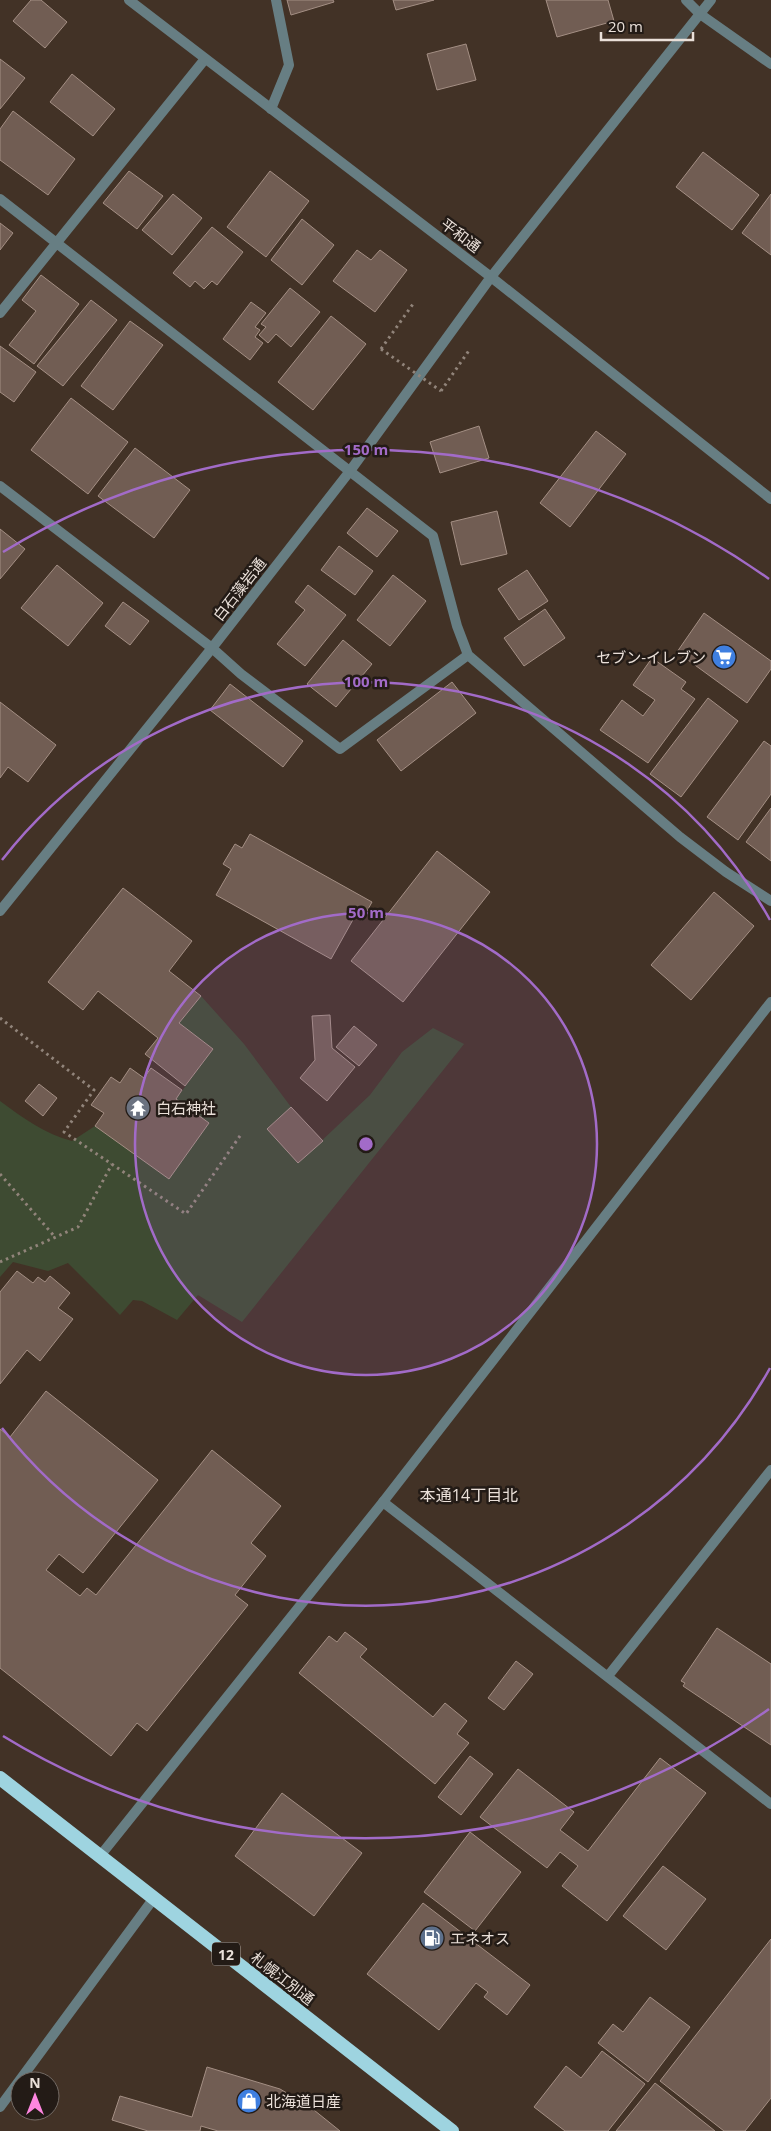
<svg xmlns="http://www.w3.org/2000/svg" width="771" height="2131" viewBox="0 0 771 2131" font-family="'Open Sans','Noto Sans JP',sans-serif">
  <rect width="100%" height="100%" fill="#423226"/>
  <path fill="#3e4b32" d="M201,996l43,48 47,63 -24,22 31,34 72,-68 32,-43 31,-24 31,16 -222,278 -44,-27 -21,25 -35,-19 -9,-1 -13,15 -52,-52 -20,8 -35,-9 -13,15v-176c23,17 45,33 72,40l23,-15 74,52 40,-55 -33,-24 37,-50 -34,-26z"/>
  <path fill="#715d53" stroke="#a48f84" d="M31,0h10l26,22 -22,26 -32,-27z
    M287,0h46l1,2 -43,13z
    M393,0h41l-38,10z
    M546,0h62l6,21 -57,16z
    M466,44l10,36 -39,10 -10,-36z
    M0,59l25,19 -25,31z
    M72,74l43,35 -22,27 -43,-34z
    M13,111l62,48 -27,36 -48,-35v-31z
    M703,152l56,43 -27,35 -56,-43z
    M129,171l34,25 -26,33 -34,-26z
    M270,171l39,30 -43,56 -39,-30z
    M173,194l29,24 -30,37 -30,-25z
    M771,194v61l-29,-22z
    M302,219l32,26 -32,40 -31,-25z
    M0,223l13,10 -13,17z
    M212,227l31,25 -26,33 -5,-4 -8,8 -9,-8 -5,6 -17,-14z
    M357,250l14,10 9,-10 27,20 -32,42 -42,-31z
    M41,275l38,29 -45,60 -25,-19 27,-34 -14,-11z
    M290,288l30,24 -29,35 -15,-13 -8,9 -9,-8 7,-8 -5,-3z
    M91,300l26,20 -54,66 -26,-20z
    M251,302l15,11 -11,14 5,3 -5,7 8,6 -13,17 -27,-21z
    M331,316l35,28 -53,66 -35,-28z
    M130,321l33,24 -50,65 -32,-24z
    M0,346l36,26 -22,30 -14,-10z
    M71,398l57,44 -40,52 -57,-44z
    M479,426l10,32 -49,15 -10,-31z
    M596,431l30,23 -56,73 -30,-24z
    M135,448l55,42 -36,48 -56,-42z
    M367,508l31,23 -21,26 -30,-24z
    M497,511l10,43 -46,11 -10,-43z
    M0,529l25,20 -25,30z
    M339,546l34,25 -18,24 -34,-25z
    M57,565l46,38 -35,43 -47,-38z
    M527,570l21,31 -29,19 -21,-31z
    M393,575l33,26 -36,45 -33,-26z
    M308,585l38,30 -41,51 -28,-22 28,-34 -10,-8z
    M123,602l26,19 -19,24 -25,-19z
    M545,609l20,29 -41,28 -20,-28z
    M704,613l67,48v8l-24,34 -70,-51z
    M343,640l29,24 -36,43 -29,-23z
    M652,658l34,24 -5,7 14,10 -47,64 -48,-33 22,-30 21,16 12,-16 -22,-15z
    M452,682l24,31 -75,58 -24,-31z
    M230,684l73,57 -20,26 -73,-57z
    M708,698l30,23 -57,76 -31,-23z
    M0,702l56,43 -28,37 -20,-15 -8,11z
    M764,741l7,5v48l-33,46 -31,-23z
    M771,808v53l-25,-19z
    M250,834l122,68 -10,18 -7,-4 -24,43 -115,-64 15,-26 -8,-5 12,-20 7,4z
    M437,851l53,41 -87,110 -52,-41z
    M123,888l69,53 -23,30 32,25 -22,27 34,26 -28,37 -40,-32 13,-16 -60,-47 -15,19 -35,-28z
    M714,892l40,34 -63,74 -40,-35z
    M330,1015l2,33 23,19 -28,34 -27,-23 15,-18 -3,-44z
    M354,1026l23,19 -18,21 -23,-19z
    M130,1068l14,10 7,-10 31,22 -6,9 33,24 -40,56 -74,-53 9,-13 -13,-8 20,-28 9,6z
    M39,1084l18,14 -14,18 -18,-15z
    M291,1107l32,34 -25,22 -31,-34z
    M17,1271l16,12 5,-6 7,5 5,-6 20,17 -12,15 15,11 -33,42 -13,-11 -27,34v-92z
    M46,1391l112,89 -75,93 -24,-19 -13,16 34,26 7,-8 9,7 116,-145 69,56 -30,37 15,13 -31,39 13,10 -101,126 -10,-8 -26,33 -111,-88v-239l10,8z
    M717,1628l54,36v81l-88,-59 2,-3 -4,-2z
    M345,1632l22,17 -7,8 73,60 12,-14 22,18 -10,13 12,9 -34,41 -136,-111 30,-37 8,6z
    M516,1661l17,13 -29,36 -16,-12z
    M470,1756l23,18 -32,41 -23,-18z
    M660,1758l46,35 -99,128 -45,-35 16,-20 -18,-14 -13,16 -67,-51 38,-48 56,43 -14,18 28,21z
    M282,1793l80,60 -48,63 -79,-60z
    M470,1832l51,40 -46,59 -51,-39z
    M663,1866l43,33 -40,51 -43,-34z
    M423,1903l107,82 -23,30 -23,-18 4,-5 -12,-9 -37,47 -72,-56z
    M771,1939v159l-26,33h-21l-64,-50z
    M650,1997l40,30 -42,55 -50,-39 15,-19 10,8z
    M602,2051l43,33 -37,47h-43l-31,-24 32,-41 15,12z
    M207,2067l73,22 29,17 31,25h-122l-17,-5 -1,5h-52l-36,-11 8,-24 72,21z
    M655,2083l60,48h-99z"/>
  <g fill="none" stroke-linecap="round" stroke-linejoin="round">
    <path stroke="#91847a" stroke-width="3" stroke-dasharray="2.5 4" stroke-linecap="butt" d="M381,349l32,-45
      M441,391l29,-42
      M0,1018l94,72 -30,42 122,82 56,-81
      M0,1174l55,63
      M0,1262l78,-35 34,-63"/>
    <path stroke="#677e83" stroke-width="10" d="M686,0l14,14 71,50
      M271,109l18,-44 -13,-65
      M0,199l433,337 24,90 11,29 212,182 46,35 45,29
      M0,313l205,-254
      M0,486l212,162 29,26 99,75 128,-94
      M383,1502l388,302
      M608,1676l163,-206
      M0,2107l154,-209"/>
    <path stroke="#677e83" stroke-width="10" d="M129,0l362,277 280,222
      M0,911l212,-263 138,-177 141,-194 220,-277
      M100,1856l283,-354 388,-500"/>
    <path stroke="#9ed4e0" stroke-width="14" d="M0,1778l452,353"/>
    <path stroke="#91847a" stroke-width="3" stroke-dasharray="2.5 4" stroke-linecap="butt" d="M381,349l60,42"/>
  </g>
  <circle cx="366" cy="1144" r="231" fill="#a26bc8" fill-opacity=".12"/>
  <g fill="none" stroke="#a26bc8" stroke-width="2.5">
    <circle cx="366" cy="1144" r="231"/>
    <path d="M770 1368A462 462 0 0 1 2 1428M2 860A462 462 0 0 1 770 920"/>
    <path d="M769 1709A694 694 0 0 1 3 1736M3 552A694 694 0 0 1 769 579"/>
  </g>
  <defs>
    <symbol id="supermarket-disc" viewBox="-11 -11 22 22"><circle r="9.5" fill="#3f7fe0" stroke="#231b16"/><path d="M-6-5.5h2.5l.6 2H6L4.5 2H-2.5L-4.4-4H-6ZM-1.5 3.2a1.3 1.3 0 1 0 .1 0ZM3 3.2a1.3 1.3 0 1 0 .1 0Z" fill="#fff"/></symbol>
    <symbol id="temple-disc" viewBox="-11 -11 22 22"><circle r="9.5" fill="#6b7280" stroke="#231b16"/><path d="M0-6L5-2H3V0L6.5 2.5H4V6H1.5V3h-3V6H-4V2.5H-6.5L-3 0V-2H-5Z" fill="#fff"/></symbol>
    <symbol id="fuel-disc" viewBox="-11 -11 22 22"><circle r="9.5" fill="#5c6f8a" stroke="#231b16"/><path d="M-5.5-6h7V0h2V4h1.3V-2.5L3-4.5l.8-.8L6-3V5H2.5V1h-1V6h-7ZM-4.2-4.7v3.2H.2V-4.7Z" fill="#fff"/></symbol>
    <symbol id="shop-disc" viewBox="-11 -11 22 22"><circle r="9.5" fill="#3f7fe0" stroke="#231b16"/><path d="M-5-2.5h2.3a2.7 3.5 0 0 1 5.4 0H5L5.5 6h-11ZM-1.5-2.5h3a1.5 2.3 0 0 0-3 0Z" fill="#fff"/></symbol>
  </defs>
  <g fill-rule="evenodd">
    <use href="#supermarket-disc" x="710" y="643" width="28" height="28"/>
    <use href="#temple-disc" x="124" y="1094" width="28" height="28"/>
    <use href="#fuel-disc" x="418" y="1924" width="28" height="28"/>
    <use href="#shop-disc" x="235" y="2087" width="28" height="28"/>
  </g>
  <g text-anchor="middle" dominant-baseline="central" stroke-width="5" stroke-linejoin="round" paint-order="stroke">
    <rect fill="#231b16" stroke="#aea59e" stroke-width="1" x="212" y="1942.5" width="28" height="23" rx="4"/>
    <g font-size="14" font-weight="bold" fill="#eae0d9">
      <text x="226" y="1954">12</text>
    </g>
    <g font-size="15" fill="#eae0d9" stroke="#231b16">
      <text transform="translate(461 235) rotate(37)">平和通</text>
      <text transform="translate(239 589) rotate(-52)">白石藻岩通</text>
      <text transform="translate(283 1978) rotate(38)">札幌江別通</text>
    </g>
    <g font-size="15" fill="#eae0d9" stroke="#231b16" text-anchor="start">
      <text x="706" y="657" text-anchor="end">セブン-イレブン</text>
      <text x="156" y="1108">白石神社</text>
      <text x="450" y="1938">エネオス</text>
      <text x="266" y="2101">北海道日産</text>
    </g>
    <g font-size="16" fill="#eae0d9" stroke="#231b16">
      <text x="469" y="1495">本通14丁目北</text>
    </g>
  </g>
  <circle cx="366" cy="1144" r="8" fill="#a26bc8" stroke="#231b16" stroke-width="2.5"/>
  <g font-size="15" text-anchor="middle" font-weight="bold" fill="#a26bc8" stroke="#231b16" stroke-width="5" stroke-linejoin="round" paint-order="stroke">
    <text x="366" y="455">150 m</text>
    <text x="366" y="687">100 m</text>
    <text x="366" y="918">50 m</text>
  </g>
  <g transform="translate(35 2096)"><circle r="24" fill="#231b16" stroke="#736a64"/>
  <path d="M0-4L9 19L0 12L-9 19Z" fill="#fe86e0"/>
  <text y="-8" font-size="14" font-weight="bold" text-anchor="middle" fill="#eae0d9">N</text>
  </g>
  <path d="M601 32v8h92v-8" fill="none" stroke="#eae0d9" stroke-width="2.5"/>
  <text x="608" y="32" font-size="15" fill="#eae0d9" stroke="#231b16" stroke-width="4" paint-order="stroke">20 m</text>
</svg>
